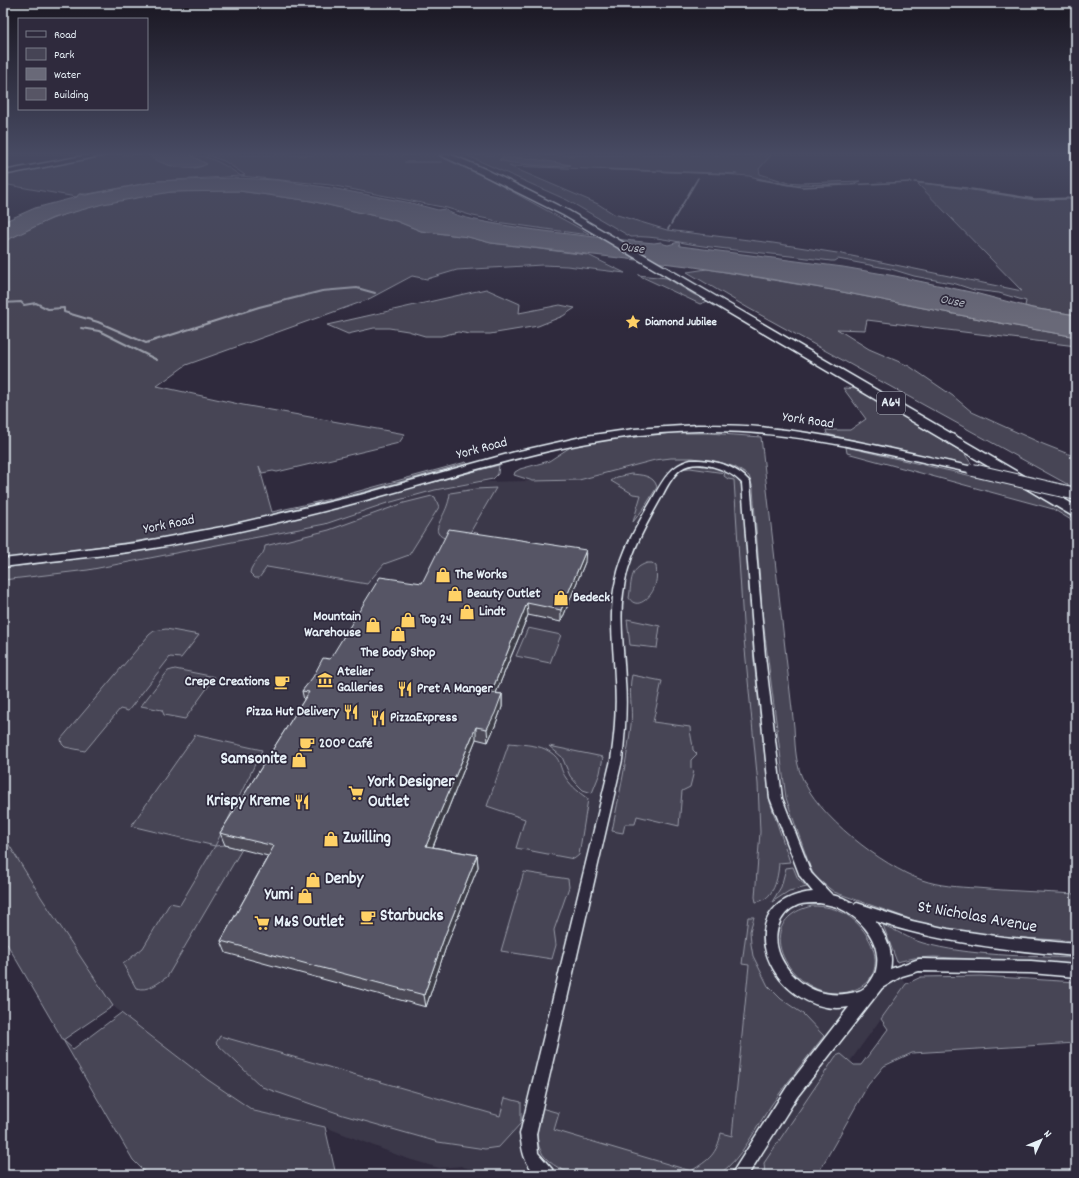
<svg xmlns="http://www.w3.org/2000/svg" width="1079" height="1178" viewBox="0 0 1079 1178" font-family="Dekko,sans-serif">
  <rect width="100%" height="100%" fill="#2f2a3d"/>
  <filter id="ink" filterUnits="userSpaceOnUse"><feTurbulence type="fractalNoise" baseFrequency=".025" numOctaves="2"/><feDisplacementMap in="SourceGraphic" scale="8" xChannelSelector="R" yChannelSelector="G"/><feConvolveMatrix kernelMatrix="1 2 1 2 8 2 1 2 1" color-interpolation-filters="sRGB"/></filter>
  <g filter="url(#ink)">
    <path fill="#3b3749" d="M671,458h22l26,4 16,5 14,9 4,12 10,133 23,177 17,49 18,16 85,121 -138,191h-280l-27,-9 -22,2 -34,-10 -80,-31 -71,-16 -46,-31 -95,-74 -72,-109 -38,-62v-255l85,-10 237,-46 59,-20 51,-14 47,-8 97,-2 76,-20z"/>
    <path fill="#464455" stroke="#979aa6" d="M108,155c9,0 37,-2 44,1 17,6 35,19 55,8l-17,-9c20,0 35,10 51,21l4,-1 -21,-14 -18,-6h230l53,24 101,55h-9l-85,-12 -3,-2 -20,-4 -26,-8 -117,-23 -89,-9 -83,5 -70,13h-8l-4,3 -73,-13v-11l68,-13z
      M466,155h305l-12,14 1,5 26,8 15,1 59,-2 -8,3 -65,1 -38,-9 -26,-2 -214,-8 89,38 16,10 53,16 106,13 64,10 185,38 -105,-108 23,2 95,15 41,-1v116l-44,-7 -7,-2 1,-5 -27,-8 -25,-3 -18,-6 -42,-8 -23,-7 -53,-10 -3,2h-4c-42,-6 -85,-9 -128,-15 -24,-3 -48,-11 -72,-9l-64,-37z
      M239,191l72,10 85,20 25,10 47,6 23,6 97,12 37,18 -58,-7 -25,-1 -85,5 -30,9 -15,-3 -45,24 -181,65 -29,21 86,19 162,29 -6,9 -122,29 -4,-1 -11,2 -3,-7 13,46 58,-13 136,-37 4,5 -5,-3 -5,1 -92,26 -95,23v3l-71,15 -199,28v-318c51,-29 110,-45 169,-50 22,-1 44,-1 67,-1z
      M707,269l125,21 178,35 66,12v9l-209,-26 -2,10 -28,-1 32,20 40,17 44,30 19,16 71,32 33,13v32l-328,-181 -61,-36z
      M638,275l29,3 26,16 15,7 -8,3z
      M486,289l34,15 -1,9 41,-8 15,3 -12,8 -25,10 -48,8h-20l-12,-2 -17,4h-16l-17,-5 -19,-3h-15l-26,6 -21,-9z
      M843,388l16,1 105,64 9,13 -99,-21 -47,-11 -1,-4h24l16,-11z
      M670,433h39l52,4 33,290c1,16 1,32 7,48 15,40 81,91 121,105 17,6 36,7 54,8 33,3 67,4 100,6v47l-106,-6 -43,-10 -93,-33 -19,-15 -5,-10 -24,-69 -23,-177 -10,-133 -4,-12 -14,-9 -16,-5 -26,-4h-22l-16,2 -76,20 -46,1 -19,-6 1,-3 5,-3 29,-8 23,-15 48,-8z
      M846,447l178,41 52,31v4l-23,-14 -206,-56z
      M499,465l-1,9 -5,5 -58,11 -51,14 -59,20 -237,46 -85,10v-12l124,-16 161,-32z
      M695,465c17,2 38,3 47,21l12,175 16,141 20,60 -11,1c-1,15 -5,37 -23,39l-1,-5 5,-65 -2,-48 -14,-145 -10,-159 -6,-1 -4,-3 1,-3 -35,-5 -11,1z
      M631,474c10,1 23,1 26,13l-13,21 -11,14 8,-27 -8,-1 -22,-13 6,-4z
      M496,488l-32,55c-48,-8 -17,-19 -14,-50l26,-4z
      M432,496l3,1 4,10 -30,48 -25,9 -17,20 -100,-17 -8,11h-4l-5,-5c1,-11 15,-16 15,-27l64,-16 75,-27z
      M647,563h5l4,3c1,7 1,15 -2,22 -3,9 -17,23 -25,10 3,-17 0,-29 18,-35z
      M627,619l33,7 -3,22 -27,-3z
      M528,628l33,7 -11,28 -34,-7z
      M166,629l33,6 -18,23 -11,-1 -42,54 -8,-2 -35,42 -20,-4 -3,-3 -1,-5 88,-104 5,-4z
      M175,669l40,8 -30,42 -21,-4 -2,-5 -21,-4 27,-35z
      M632,675l30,6 -9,41 37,5c0,9 3,15 3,23l4,4 -6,6v8l3,3 -4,16 -8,4 -3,35 -42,-10 -2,8h-10l-2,9 -11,-2c7,-35 15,-71 19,-106 2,-17 -3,-34 1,-50z
      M195,735l67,15 -47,96 10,-1 17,4 -75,128c-9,6 -19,15 -31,11l-13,-24 20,-16 27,-45 10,2 35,-59 -84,-20z
      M509,743c10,1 28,2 36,6 19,10 12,16 21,29 6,9 14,15 22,21l-9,56 -5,4 -58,-11 9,-29 -38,-13z
      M549,746l54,11 -3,16 -8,20 -9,-3 -6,-6 -7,-8 -8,-19z
      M3,835l38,62 72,109 -50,34 10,9 48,-36 87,67 46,31 71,16 11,48h-188l-15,-15 -130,-223z
      M793,867l5,12 9,8 -18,4 -17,11 9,-15 5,-19z
      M524,872l44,7 1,8 -15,43 2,15 -4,14 -51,-8z
      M812,906c12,0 24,2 35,9 25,16 45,60 7,75 -54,21 -113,-68 -42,-84z
      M748,917h6l-4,14 1,13 2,12 15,30 13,13 22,15 21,22c-18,23 -36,45 -52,68 -17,24 -29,54 -54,71h-142c-37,-12 -45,-30 -35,-67l18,5 -5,17 137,41c18,-11 26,-17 30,-38l11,3 17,-171 -7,-1z
      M883,925c13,5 26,14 40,18 45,13 105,13 153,15v6l-142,-7 -20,1 -17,4z
      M981,976l95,6v61l-164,10 -28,13 -16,19 -51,90h-52l-1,-12 72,-107 5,-2 13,11h7l27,-36 -7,-10 25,-35 15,-7z
      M220,1036l280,80 5,-18 16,4v21l-22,24 -14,2 -47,-7 -95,-27 -81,-28 -46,-44z"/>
    <path fill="#696978" stroke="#9c9fab" d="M152,155h38l17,9c-18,8 -39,3 -55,-6z
      M502,157l25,1 44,7c-10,4 -61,-1 -72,-5z
      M235,178l42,2 54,8 80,15 27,7 7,-1c12,16 180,31 209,34l7,-1 3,2 4,1 11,-3 1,4 163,21 52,9 80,17 57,15 44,7v22l-66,-12 -178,-35 -68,-12 -76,-12 -197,-23 -23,-6 -47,-6 -25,-10 -85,-20 -72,-10 -68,1 -68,12 -50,14 -50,24v-20l32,-14 42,-11 2,-3 7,1 72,-14z"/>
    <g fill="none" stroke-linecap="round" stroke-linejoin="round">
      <path stroke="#9c9fab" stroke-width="1.5" d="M405,162h36
        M601,169l135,5
        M757,179l45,8 109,-5
        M914,182l53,6
        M971,189l64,10 41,-1
        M671,224l27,-46
        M668,229l2,-3"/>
      <path stroke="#9c9fab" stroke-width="2" d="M3,303l18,-1 3,3 12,-2 12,6 16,-1v4l34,10 48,21 113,-36 63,-16 35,-3 18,5
        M81,328l18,3 58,29"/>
      <defs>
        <path id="street" d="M691,460c20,-1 45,5 59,22l15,174 17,142 29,75 21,22 11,3 12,6 2,-1 55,18 36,8 55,8 73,7v12c-69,-6 -135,-13 -201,-35 11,13 19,31 15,48l29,-10 112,2 45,4v12l-45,-4 -112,-2 -17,5 -20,12 -85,109 -49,78h-17l56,-88 62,-80c-76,13 -128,-106 -36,-115l-13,-16 -30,-78 -15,-142 -13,-173c-12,-13 -44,-26 -61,-14 -9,7 -15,19 -20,29 -17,30 -34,61 -38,95 -4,29 1,59 2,88 2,26 0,52 -3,79l-86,374 2,19 14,16 2,6h-18c-13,-16 -13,-21 -16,-41l91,-374c4,-27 6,-53 4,-80 -1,-33 -7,-67 1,-100 6,-29 21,-55 36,-80 10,-18 18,-35 39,-40zM819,903c6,1 12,2 18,4 25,11 46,36 39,64 -2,7 -10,18 -17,20 -14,4 -28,5 -42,0 -24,-9 -47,-37 -39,-64 3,-10 10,-18 20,-22 6,-2 14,-2 21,-2z"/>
        <path id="secondary" d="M88,155h18l-103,20v-4z
          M698,425c24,0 47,0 70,3 70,7 137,24 205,39l6,3 -6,3c-90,-19 -181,-44 -274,-42 -127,3 -238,45 -359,76 -67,17 -135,33 -204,44 -44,6 -89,10 -133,16v-8l133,-16 86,-16 138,-32 155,-43 71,-16 48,-7z"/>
        <path id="highway" d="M440,155h12l33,14 84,42 507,295v11l-5,-2 -508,-300 -84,-42z"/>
      </defs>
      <use href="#street" stroke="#e8f1f8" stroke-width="3"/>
      <use href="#secondary" stroke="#e8f1f8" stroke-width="3"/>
      <use href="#highway" stroke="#e8f1f8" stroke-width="3"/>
      <use href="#street" fill="#2f2a3d" fill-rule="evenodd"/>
      <use href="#secondary" fill="#2f2a3d" fill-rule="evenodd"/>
      <use href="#highway" fill="#2f2a3d" fill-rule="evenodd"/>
      <defs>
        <path id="secondary-bridge" d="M973,470l103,24"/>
      </defs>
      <use href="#secondary-bridge" stroke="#e8f1f8" stroke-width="14" stroke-linecap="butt"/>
      <use href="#secondary-bridge" stroke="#2f2a3d" stroke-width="12"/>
    </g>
    <path fill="#4b4957" stroke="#e8f1f8" d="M585,562l-24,60 -33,-7 -32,78 6,1v13l-7,19 -7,16 -12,-3 -43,108 44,8 1,12 -32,80 -20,60 -200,-54 -5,-12 47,-85 -43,-11 -5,-12 84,-133 -2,-9 28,-32 92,-76z"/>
    <path fill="#3d3c47" stroke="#e8f1f8" d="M586,550l-1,12 -24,60v-12z
      M527,603l1,12 -37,90v-12z
      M502,694v13l-7,19 -7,16 -1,-13z
      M476,727v12l-48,120 -2,-13z
      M477,855l1,12 -32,80 -20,60 -2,-12 21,-60z"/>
    <path fill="#575565" stroke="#e8f1f8" d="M449,529l137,21 -25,60 -34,-7 -36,90 11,1 -7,19 -8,16 -11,-2 -50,119 51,9 -32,80 -21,60 -203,-54 53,-95 -54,-13 89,-141 -7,-1 11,-14 10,-19 7,1 50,-82 42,6z"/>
  </g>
  <linearGradient id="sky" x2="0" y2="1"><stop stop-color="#1a1722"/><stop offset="0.48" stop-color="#474a62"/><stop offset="1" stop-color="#474a62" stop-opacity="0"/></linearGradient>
  <rect width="1079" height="320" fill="url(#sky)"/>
  <defs>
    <symbol id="sight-bare" viewBox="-9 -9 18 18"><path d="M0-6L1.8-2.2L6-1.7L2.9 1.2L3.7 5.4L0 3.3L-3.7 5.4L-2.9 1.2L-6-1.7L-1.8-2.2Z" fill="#ffd166" stroke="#2f2a3d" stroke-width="2.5" paint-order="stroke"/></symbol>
    <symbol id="shop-bare" viewBox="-9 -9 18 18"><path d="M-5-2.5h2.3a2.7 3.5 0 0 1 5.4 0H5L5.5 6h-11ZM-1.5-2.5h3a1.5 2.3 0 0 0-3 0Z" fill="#ffd166" stroke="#2f2a3d" stroke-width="2.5" paint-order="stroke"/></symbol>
    <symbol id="museum-bare" viewBox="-9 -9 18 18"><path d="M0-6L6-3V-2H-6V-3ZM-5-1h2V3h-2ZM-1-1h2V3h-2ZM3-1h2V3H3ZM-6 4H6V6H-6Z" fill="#ffd166" stroke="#2f2a3d" stroke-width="2.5" paint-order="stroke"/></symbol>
    <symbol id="cafe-bare" viewBox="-9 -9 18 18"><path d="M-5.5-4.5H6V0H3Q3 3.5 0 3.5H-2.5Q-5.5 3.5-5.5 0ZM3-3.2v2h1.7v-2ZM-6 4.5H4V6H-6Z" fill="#ffd166" stroke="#2f2a3d" stroke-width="2.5" paint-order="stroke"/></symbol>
    <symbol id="restaurant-bare" viewBox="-9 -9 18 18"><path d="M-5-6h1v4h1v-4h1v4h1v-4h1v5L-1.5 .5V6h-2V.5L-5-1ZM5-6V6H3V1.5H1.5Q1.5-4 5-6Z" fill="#ffd166" stroke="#2f2a3d" stroke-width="2.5" paint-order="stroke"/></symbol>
    <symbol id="supermarket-bare" viewBox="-9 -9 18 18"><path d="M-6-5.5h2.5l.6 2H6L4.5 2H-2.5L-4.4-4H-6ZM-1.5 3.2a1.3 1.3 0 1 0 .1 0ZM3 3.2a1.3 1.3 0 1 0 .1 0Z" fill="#ffd166" stroke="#2f2a3d" stroke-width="2.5" paint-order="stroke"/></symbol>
  </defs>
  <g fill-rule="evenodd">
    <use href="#sight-bare" x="622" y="311" width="22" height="22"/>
    <use href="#shop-bare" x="432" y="564" width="22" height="22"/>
    <use href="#shop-bare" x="444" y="583" width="22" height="22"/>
    <use href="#shop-bare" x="550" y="587" width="22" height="22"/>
    <use href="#shop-bare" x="456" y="601" width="22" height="22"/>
    <use href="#shop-bare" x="397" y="609" width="22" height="22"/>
    <use href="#shop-bare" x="362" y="614" width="22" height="22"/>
    <use href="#shop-bare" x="387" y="623" width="22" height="22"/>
    <use href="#museum-bare" x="314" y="669" width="22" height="22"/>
    <use href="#cafe-bare" x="271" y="671" width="22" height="22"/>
    <use href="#restaurant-bare" x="394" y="678" width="22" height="22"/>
    <use href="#restaurant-bare" x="340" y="701" width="22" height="22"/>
    <use href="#restaurant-bare" x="367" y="707" width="22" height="22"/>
    <use href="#cafe-bare" x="296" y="733" width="22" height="22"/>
    <use href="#shop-bare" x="288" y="749" width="22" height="22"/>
    <use href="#supermarket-bare" x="345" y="782" width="22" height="22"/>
    <use href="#restaurant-bare" x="291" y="791" width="22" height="22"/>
    <use href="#shop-bare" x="320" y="828" width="22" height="22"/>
    <use href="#shop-bare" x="302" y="869" width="22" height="22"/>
    <use href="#shop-bare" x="294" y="885" width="22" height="22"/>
    <use href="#cafe-bare" x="357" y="906" width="22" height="22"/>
    <use href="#supermarket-bare" x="251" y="912" width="22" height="22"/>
  </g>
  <g text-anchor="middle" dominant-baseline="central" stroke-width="3.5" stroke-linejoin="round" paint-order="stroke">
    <g font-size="12" font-weight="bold" fill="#e8f1f8" stroke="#2f2a3d" text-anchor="start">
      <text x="645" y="322">Diamond Jubilee</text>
    </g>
    <g font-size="13" font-style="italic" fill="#afb4be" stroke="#2f2a3d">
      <text transform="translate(632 249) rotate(7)">Ouse</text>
      <text transform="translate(952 302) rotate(11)">Ouse</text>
    </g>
    <rect fill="#2f2a3d" stroke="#b0b5c0" stroke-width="1" x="877" y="392" width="28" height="22" rx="3"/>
    <g font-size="13" font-weight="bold" fill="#e8f1f8">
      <text x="891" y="403">A64</text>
    </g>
    <g font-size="14" fill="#e8f1f8" stroke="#2f2a3d">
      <text transform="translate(808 421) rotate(8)">York Road</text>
      <text transform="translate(482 449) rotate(-15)">York Road</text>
      <text transform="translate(169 525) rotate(-11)">York Road</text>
    </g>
    <g font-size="14" font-weight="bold" fill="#e8f1f8" stroke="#2f2a3d" text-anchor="start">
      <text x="455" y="575">The Works</text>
      <text x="467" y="594">Beauty Outlet</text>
      <text x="573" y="598">Bedeck</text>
      <text x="479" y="612">Lindt</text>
      <text x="361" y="617" text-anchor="end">Mountain<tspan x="361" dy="16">Warehouse</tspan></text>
      <text x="420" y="620">Tog 24</text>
      <text x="398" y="653" text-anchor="middle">The Body Shop</text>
      <text x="337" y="672">Atelier<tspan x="337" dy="16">Galleries</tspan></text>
      <text x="270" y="682" text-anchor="end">Crepe Creations</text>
      <text x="417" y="689">Pret A Manger</text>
      <text x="339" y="712" text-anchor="end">Pizza Hut Delivery</text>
      <text x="390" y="718">PizzaExpress</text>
      <text x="319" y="744">200° Café</text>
    </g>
    <g font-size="17" font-weight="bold" fill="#e8f1f8" stroke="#2f2a3d" text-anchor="start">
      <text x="287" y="760" text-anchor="end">Samsonite</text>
      <text x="368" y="783">York Designer<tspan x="368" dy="20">Outlet</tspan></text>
      <text x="290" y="802" text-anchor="end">Krispy Kreme</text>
      <text x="343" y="839">Zwilling</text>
      <text x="325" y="880">Denby</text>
      <text x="293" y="896" text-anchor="end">Yumi</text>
      <text x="380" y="917">Starbucks</text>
      <text x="274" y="923">M&amp;S Outlet</text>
    </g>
    <g font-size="17" fill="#e8f1f8" stroke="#2f2a3d">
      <text transform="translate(977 918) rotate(10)">St Nicholas Avenue</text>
    </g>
  </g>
  <rect width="1079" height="1178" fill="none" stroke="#2f2a3d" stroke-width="16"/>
  <rect x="8" y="8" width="1063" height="1162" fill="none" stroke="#e8f1f8" stroke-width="1.5" filter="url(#ink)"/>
  <rect x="18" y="18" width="130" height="92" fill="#2f2a3d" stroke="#797a88"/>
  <rect x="26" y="31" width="20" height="6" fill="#2f2a3d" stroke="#797a88"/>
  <text x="54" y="38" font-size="12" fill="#e8f1f8">Road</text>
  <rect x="26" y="48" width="20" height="12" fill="#464455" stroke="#797a88"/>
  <text x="54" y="58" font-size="12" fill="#e8f1f8">Park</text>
  <rect x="26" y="68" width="20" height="12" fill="#696978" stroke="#797a88"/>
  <text x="54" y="78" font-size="12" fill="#e8f1f8">Water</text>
  <rect x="26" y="88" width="20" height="12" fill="#575565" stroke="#797a88"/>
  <text x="54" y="98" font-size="12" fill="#e8f1f8">Building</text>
  <g transform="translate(1041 1140) rotate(46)" stroke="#2f2a3d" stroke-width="3" paint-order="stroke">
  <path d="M0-3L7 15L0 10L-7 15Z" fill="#e8f1f8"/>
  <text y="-6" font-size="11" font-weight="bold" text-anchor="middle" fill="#e8f1f8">N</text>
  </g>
</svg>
